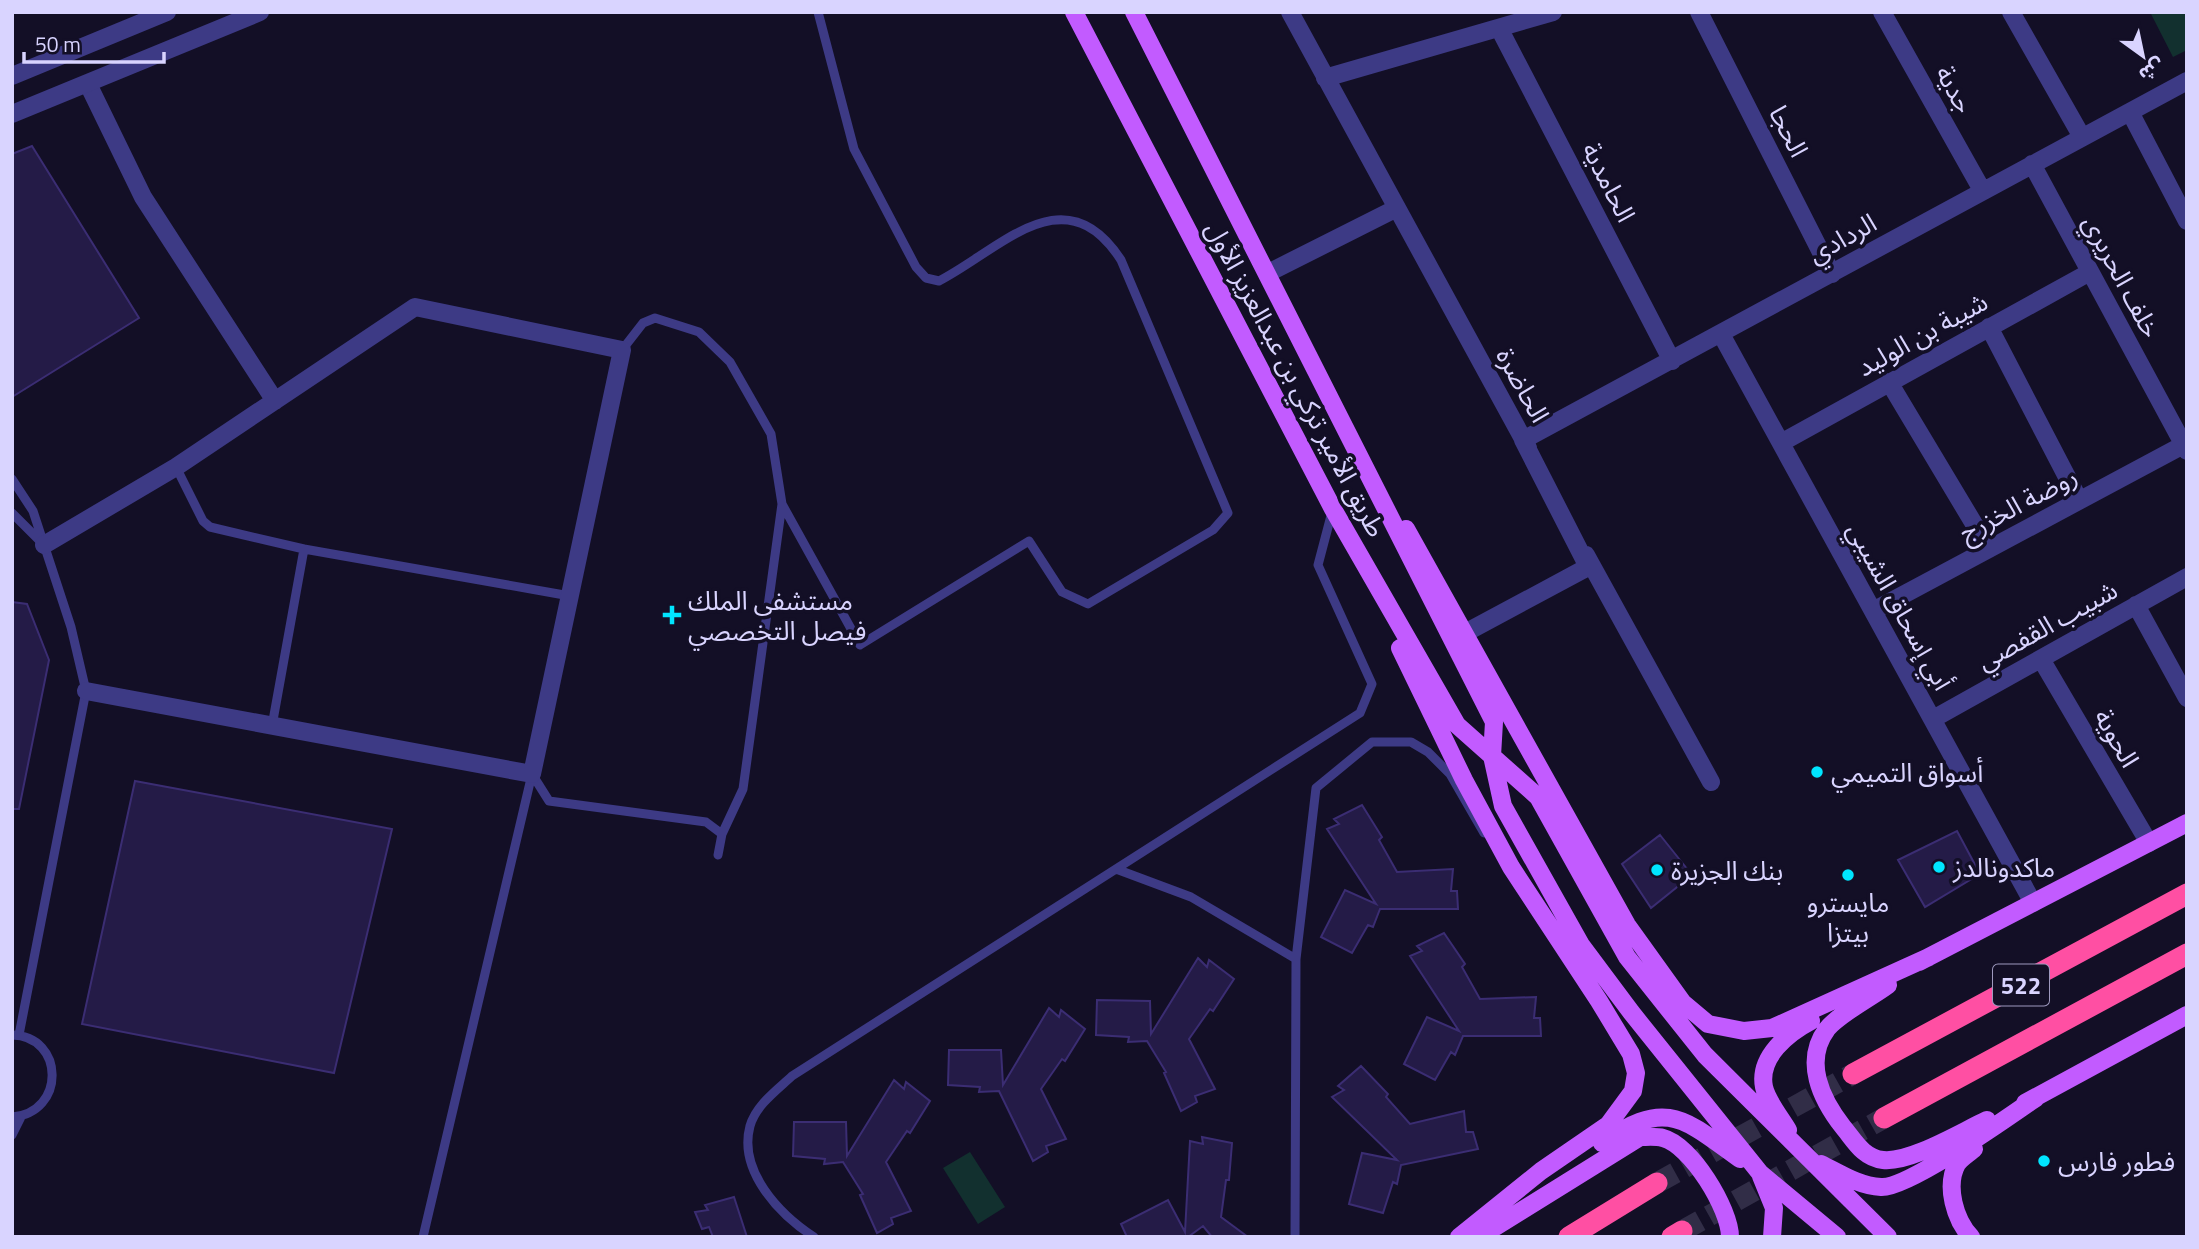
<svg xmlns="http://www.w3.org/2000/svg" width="2199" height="1249" viewBox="0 0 2199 1249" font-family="'Titillium Web','Noto Sans Arabic',sans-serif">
  <rect width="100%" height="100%" fill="#130f26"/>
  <path fill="#12302f" d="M2150,12h37v38l-14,7z
    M970,1152l35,55 -27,17 -35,-56z"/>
  <path fill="#241b47" stroke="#3b2d73" stroke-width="2" d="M32,146l107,172 -127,79v-243z
    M12,602l15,2 22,56 -30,149h-7z
    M135,781l257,48 -58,244 -252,-49z
    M1362,805l20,32 -3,3 18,32 56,-3 -2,22h6l1,18h-78l-7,18 -5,-2 -16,28 -31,-16 24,-47 31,14 -49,-75 12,-5 -5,-5z
    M1957,831l23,43 -55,33 -27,-47z
    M1660,835l32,40 -41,33 -29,-44z
    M1444,933l21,31 -3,3 18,32 56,-2 -2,21h6l1,18h-78l-8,19 -4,-3 -16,28 -31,-16 23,-47 32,14 -49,-75 12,-5 -5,-5z
    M1198,958l9,9 2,-7 25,19 -21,32 -3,-2 -21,30 26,50 -20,7 2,6 -16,9 -17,-38 2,-1 -19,-31 -19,1 1,-5 -33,-2 1,-35 53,1 1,33z
    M1049,1008l10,9 2,-7 24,19 -20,32 -3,-2 -21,30 25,50 -20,7 2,6 -15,9 -34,-70 -20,1 1,-5 -32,-2 1,-35h52l2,35z
    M1361,1066l27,28 -2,3 24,27 54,-13 2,21h7l5,17 -77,16 -4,19 -4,-2 -10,31 -34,-9 13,-51 35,7 -65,-63 12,-7 -6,-4z
    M894,1080l10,9 2,-7 24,19 -20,32 -3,-2 -21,31 25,49 -20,7 2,6 -16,9 -17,-38 3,-1 -20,-32 -19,2 1,-5 -32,-3 1,-34h52l1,34z
    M1202,1137l30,6 -3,37h-3l-5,37 27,20h-36l-9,-11 -15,11h-61l-6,-13 47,-24 17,32 5,-91 13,3z
    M734,1197l13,40h-34l-4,-10 -7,2 -7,-17 13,-2 -3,-5z"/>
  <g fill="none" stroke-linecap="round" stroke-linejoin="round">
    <path stroke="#312d47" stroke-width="21" stroke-dasharray="21 10" stroke-linecap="butt" d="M1657,1183l196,-109
      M1682,1231l202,-113"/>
    <path stroke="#3d3a85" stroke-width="9" d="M622,350l21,-27 12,-5 44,14 31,30 41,72 11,70 -39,285 -21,45
      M176,467l27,54 7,6 94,22
      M12,479l21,32 38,116 15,64 -67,344
      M782,504l78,141 169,-104 33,51 26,12 125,-74 15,-17 -107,-253c-56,-87 -120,-11 -182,21l-13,-3 -10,-11 -62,-118 -36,-137
      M12,513l31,31
      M272,726l32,-177 266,47
      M532,774l17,27 157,21 16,12 -4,21
      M1116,869l75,28 105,62
      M12,1035c53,1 54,78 0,82
      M12,1135l9,-18
      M423,1237l109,-463
      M814,1237c-35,-23 -76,-66 -64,-111 6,-21 27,-36 42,-50l568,-363 12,-29 -54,-119 14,-53
      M1295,1237l1,-278 20,-171 56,-46h39l17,10 22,22 34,59"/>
    <path stroke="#3d3a85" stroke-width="18" d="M1290,12l238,436
      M1699,12l133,262
      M1882,12l100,178
      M2011,12l71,125
      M1499,28l173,333
      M1325,78l228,-66
      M88,84l55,113 132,204
      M2130,112l57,109
      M2032,164l155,287
      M1268,273l129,-65
      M1989,327l90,173
      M1721,334l312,569
      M1889,382l100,167
      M1781,443l309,-171
      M44,545l132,-78 239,-160 207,43 -90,424 -446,-83
      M1586,555l125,227
      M2136,605l51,93
      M1873,611l314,-168
      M1465,633l123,-66 -65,-127 664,-359
      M2041,659l108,184
      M1933,719l254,-142"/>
    <path stroke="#3d3a85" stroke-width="18" d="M12,76l155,-64
      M12,114l248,-102"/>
    <path stroke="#c25bff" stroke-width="18" d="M1074,12l259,497 124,216 81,72 89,160 78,98 183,182
      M1134,12l360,710 -2,34 11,50 78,139 50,67 129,161 77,64
      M1406,529l221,396 56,78 25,21 36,7 28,-3 157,-71
      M1400,648l64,132 47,87 88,134 32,53 5,19 -3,18 -25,34 -67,46 -82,66
      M1919,962l268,-139
      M1888,985c-16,12 -49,29 -61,44 -24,32 -6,70 16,98 11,13 20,31 40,33 27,3 78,-28 104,-40
      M2025,1103l162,-88
      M1788,1130c-7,-12 -21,-29 -24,-43 -6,-30 24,-54 47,-66
      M1602,1143c64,-45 81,-25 138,16
      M1821,1164c20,10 38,22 60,23 26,2 129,-71 155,-89
      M1761,1176l13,32 -2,29
      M1479,1237l161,-100c7,0 16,-1 23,1 28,7 67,71 67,99
      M1971,1237c-16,-17 -26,-51 -14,-73 3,-5 12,-11 17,-15"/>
    <path stroke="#ff4fa3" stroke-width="21" d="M1853,1074l334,-180
      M1884,1118l303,-164
      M1569,1237l88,-54
      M1672,1237l10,-6"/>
  </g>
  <g fill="#00e5ff" stroke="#130f26" stroke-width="2.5">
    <path d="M668.5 604.5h7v7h7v7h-7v7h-7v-7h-7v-7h7z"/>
    <circle cx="1817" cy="772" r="7"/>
    <circle cx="1939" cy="867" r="7"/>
    <circle cx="1657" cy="870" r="7"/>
    <circle cx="1848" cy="875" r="7"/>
    <circle cx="2044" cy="1161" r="7"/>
  </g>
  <g text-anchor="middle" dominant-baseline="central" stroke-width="7" stroke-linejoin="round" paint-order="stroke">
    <rect fill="#130f26" stroke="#9e99be" stroke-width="2" x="1993" y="964.5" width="56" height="41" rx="5"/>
    <g font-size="24" font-weight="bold" fill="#d9d4ff">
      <text x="2021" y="985">522</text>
    </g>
    <g font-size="26" fill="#d9d4ff" stroke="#130f26">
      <text transform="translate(1955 89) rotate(61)">جدية</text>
      <text transform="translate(1789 131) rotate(63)">الحجا</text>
      <text transform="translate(1609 182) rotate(63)">الحامدية</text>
      <text transform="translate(1842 238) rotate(-29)">الردادي</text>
      <text transform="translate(2122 276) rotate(62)">خلف الحريري</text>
      <text transform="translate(1922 334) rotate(-29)">شيبة بن الوليد</text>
      <text transform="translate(1296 379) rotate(62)">طريق الأمير تركي بن عبدالعزيز الأول</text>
      <text transform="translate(1523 385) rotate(61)">الحاضرة</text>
      <text transform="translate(2018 504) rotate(-28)">روضة الخزرج</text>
      <text transform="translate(1900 606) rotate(61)">أبي إسحاق الشيبي</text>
      <text transform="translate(2047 625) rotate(-29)">شبيب القفصي</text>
      <text transform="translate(2117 738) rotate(60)">الحوية</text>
    </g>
    <g font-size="26" fill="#d9d4ff" stroke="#130f26" text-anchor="start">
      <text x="688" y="600">مستشفى الملك<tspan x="688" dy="30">فيصل التخصصي</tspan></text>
      <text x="1831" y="772">أسواق التميمي</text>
      <text x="1953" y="867">ماكدونالدز</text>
      <text x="1671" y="870">بنك الجزيرة</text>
      <text x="1848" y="902" text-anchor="middle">مايسترو<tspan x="1848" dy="30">بيتزا</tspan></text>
      <text x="2058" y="1161">فطور فارس</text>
    </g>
  </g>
  <rect width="2199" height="1249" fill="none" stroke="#d9d4ff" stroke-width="28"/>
  <g transform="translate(2143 56) rotate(147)" stroke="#130f26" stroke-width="5" paint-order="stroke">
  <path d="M0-5L12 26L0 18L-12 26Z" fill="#d9d4ff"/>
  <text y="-10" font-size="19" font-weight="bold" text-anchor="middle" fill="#d9d4ff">ش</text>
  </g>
  <path d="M24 52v10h140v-10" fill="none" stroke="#d9d4ff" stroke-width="3.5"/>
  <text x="35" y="52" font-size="21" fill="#d9d4ff" stroke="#130f26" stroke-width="5" paint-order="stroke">50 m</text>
</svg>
